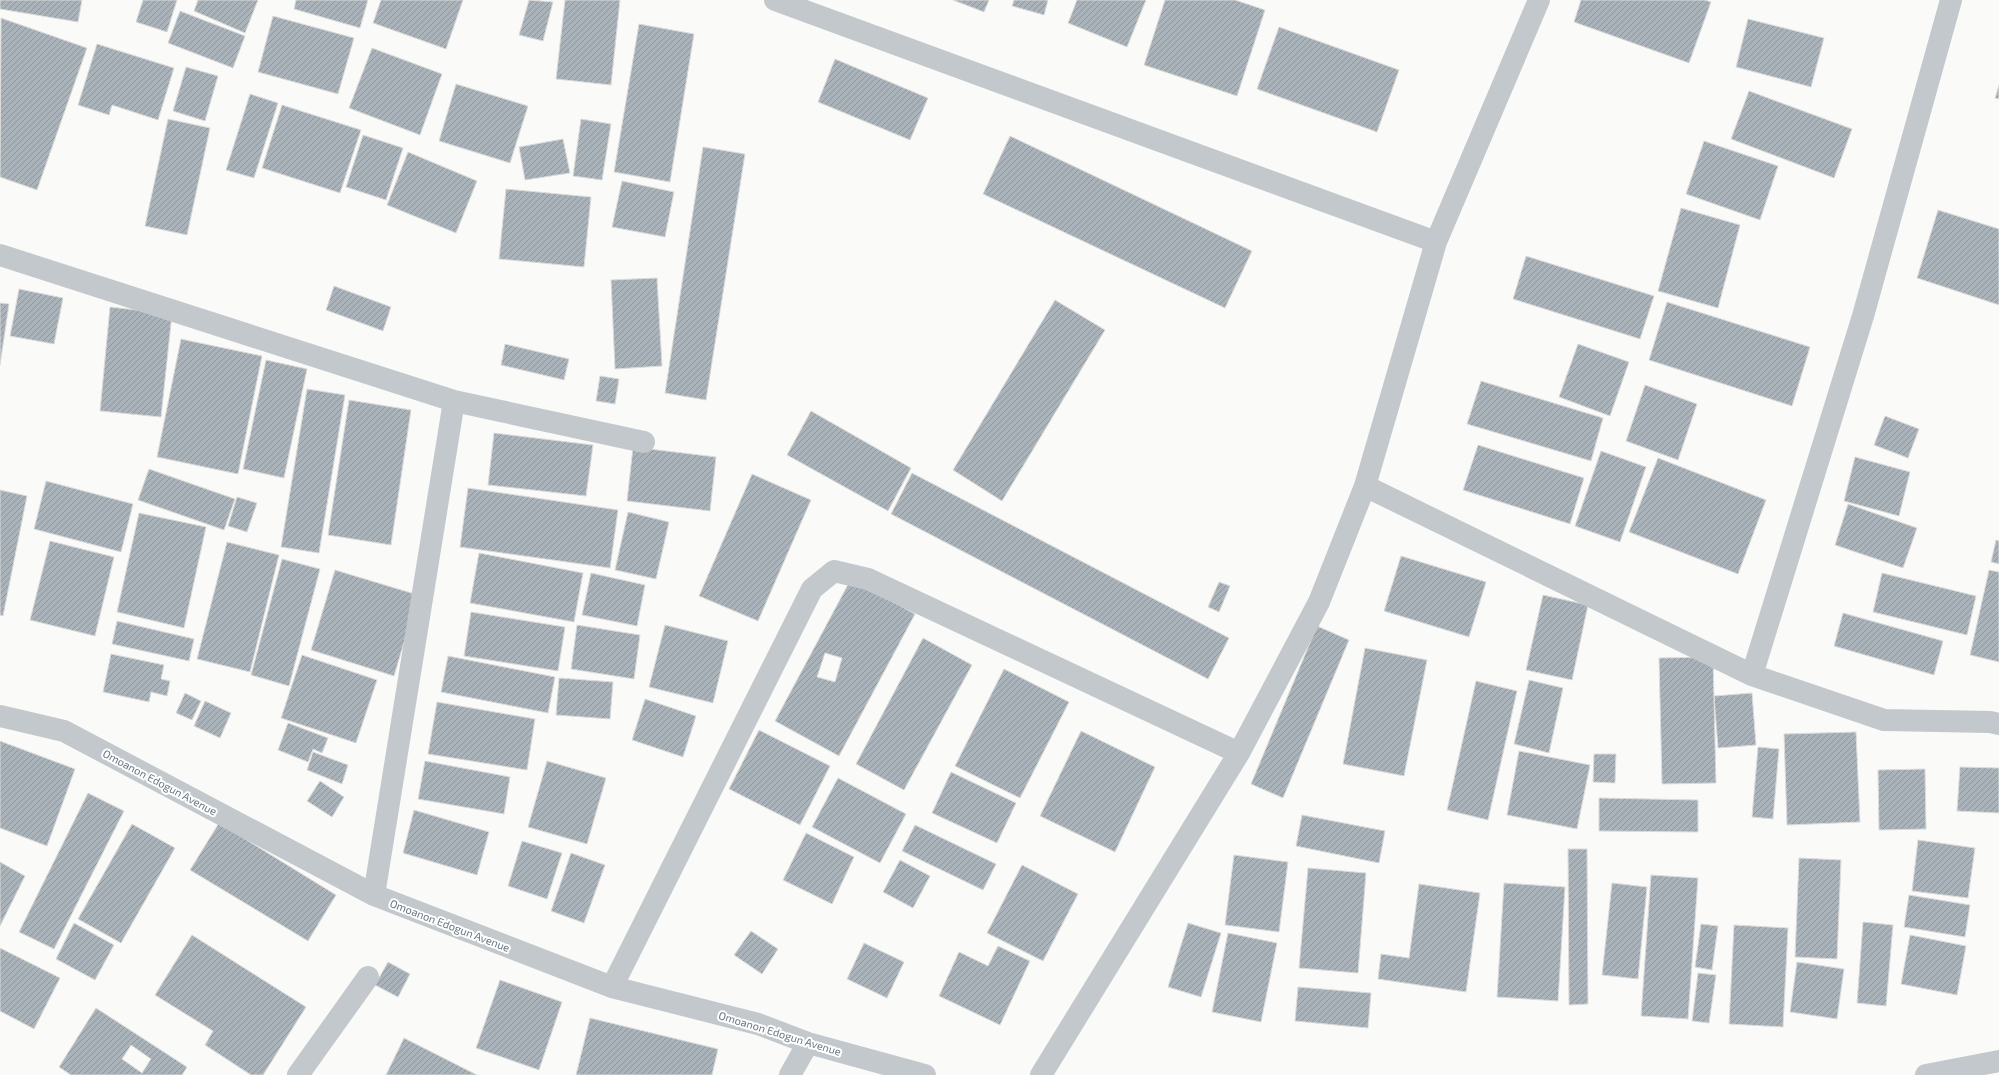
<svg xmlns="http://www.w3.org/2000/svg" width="1999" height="1075" viewBox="0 0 1999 1075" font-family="'Exo 2',sans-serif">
  <defs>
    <pattern id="building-hatch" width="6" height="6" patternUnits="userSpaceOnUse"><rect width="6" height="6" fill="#aab3b9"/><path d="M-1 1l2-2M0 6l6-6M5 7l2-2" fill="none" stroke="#8e969c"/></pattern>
  </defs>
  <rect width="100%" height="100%" fill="#fafaf8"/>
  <path fill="url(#building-hatch)" stroke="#dcdcda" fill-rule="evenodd" d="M0,0h82l-4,22 -78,-13z
    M143,0h34l-10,32 -31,-10z
    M198,0h60l-13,33 -51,-22z
    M296,0h72l-8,28 -66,-19z
    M381,0h82l-17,49 -73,-26z
    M529,0l24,2 -10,39 -24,-6z
    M565,0h55l-9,85 -55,-6z
    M953,0h36l-5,12z
    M1014,0h34l-4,15 -32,-9z
    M1077,0h69l-19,47 -59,-24z
    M1165,0h70l30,10 -28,86 -93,-31z
    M1581,0h124l6,2 -22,61 -115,-41z
    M180,11l65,25 -12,32 -65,-25z
    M273,16l81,22 -16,56 -80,-22z
    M1,18l86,30 -50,142 -37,-13z
    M1748,19l76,19 -13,49 -75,-20z
    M639,24l55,10 -24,148 -56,-10z
    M1279,27l120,43 -22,62 -120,-43z
    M97,44l77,24 -16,52 -46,-15 -3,10 -31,-10z
    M372,48l70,26 -22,61 -71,-27z
    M835,59l93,39 -18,42 -92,-38z
    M186,67l32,9 -13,45 -32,-10z
    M456,84l72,22 -18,57 -71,-22z
    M1999,85v14l-4,-1z
    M1749,91l103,38 -18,49 -103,-39z
    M250,94l28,9 -24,75 -28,-8z
    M282,105l79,25 -21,63 -78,-25z
    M168,119l42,9 -23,107 -42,-9z
    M581,119l30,5 -9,56 -29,-4z
    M363,135l40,13 -17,52 -40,-13z
    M1010,136l242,115 -27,57 -242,-114z
    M563,139l7,34 -45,7 -6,-33z
    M1704,141l74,25 -18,54 -74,-26z
    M703,147l42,7 -39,246 -41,-7z
    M408,152l69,29 -21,52 -69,-28z
    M622,181l52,11 -9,45 -53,-10z
    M506,189l85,8 -7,70 -85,-8z
    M1681,208l59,17 -22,83 -60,-17z
    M1938,210l61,19v76l-82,-27z
    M1526,256l128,40 -14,43 -127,-40z
    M657,278l5,88 -47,3 -4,-89z
    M334,286l57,21 -8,24 -57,-21z
    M19,289l44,9 -9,46 -44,-8z
    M1055,300l50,30 -103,171 -49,-31z
    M1667,302l143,45 -18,59 -143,-46z
    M0,303l9,1 -9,61z
    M110,307l62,7 -11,103 -61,-6z
    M181,339l81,17 -24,118 -81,-17z
    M505,344l64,15 -5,21 -63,-15z
    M1578,344l51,18 -19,54 -51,-19z
    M266,360l41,9 -23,109 -41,-9z
    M600,376l19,3 -4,25 -19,-3z
    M1481,381l122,37 -12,43 -124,-37z
    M1645,385l52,19 -19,56 -52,-19z
    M307,389l38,6 -26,158 -38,-6z
    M349,400l62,10 -20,135 -63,-10z
    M811,411l100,57 -23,43 -101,-56z
    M1885,416l34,13 -11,29 -34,-13z
    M494,433l99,12 -7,51 -98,-11z
    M1478,445l106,33 -14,46 -107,-34z
    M633,447l83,10 -6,54 -83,-10z
    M1601,451l45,16 -26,75 -45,-16z
    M1855,457l55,15 -11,44 -55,-15z
    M1658,458l108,42 -28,74 -109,-42z
    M149,469l86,30 -11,31 -86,-30z
    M912,473l317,165 -21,41 -317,-165z
    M752,474l59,26 -53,121 -59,-25z
    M46,481l87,23 -12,48 -87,-23z
    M468,488l150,22 -8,58 -150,-21z
    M0,490l27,6 -24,120 -3,-1z
    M237,497l20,6 -10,29 -19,-6z
    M1848,504l69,24 -14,40 -68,-23z
    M628,512l41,10 -13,57 -41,-9z
    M139,513l67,14 -22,101 -67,-16z
    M1996,540l3,1v23l-8,-2z
    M50,541l64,16 -19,79 -65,-16z
    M227,542l52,13 -29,117 -53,-13z
    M479,553l104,20 -9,49 -104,-19z
    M1401,556l85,26 -17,55 -85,-26z
    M282,559l38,10 -31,117 -38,-11z
    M335,570l83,25 -24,81 -83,-26z
    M1989,570l10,2v90l-29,-7z
    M591,573l54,12 -8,41 -55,-11z
    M1882,573l94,23 -9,39 -94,-23z
    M851,579l64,35 -76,142 -64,-35zM825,653l17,5 -7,24 -18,-5z
    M1219,582l11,4 -11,26 -11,-5z
    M1543,595l45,10 -16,75 -46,-10z
    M471,612l94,15 -7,44 -94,-15z
    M1843,613l100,28 -9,34 -100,-29z
    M117,621l77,18 -5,22 -77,-17z
    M577,625l63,10 -6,44 -63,-10z
    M665,625l63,16 -15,62 -64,-16z
    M1317,626l32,14 -66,158 -32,-14z
    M923,638l49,27 -68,125 -48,-26z
    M1365,648l62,12 -23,116 -61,-12z
    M111,654l53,11 -3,14 9,2 -3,15 -16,-4 -2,10 -46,-10z
    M302,655l75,25 -21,63 -75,-25z
    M448,656l107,21 -7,36 -107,-21z
    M1713,657l3,126 -54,1 -3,-126z
    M1004,669l65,33 -49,96 -65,-32z
    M559,678l54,4 -3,37 -54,-4z
    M1529,680l34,8 -14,65 -35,-9z
    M1476,681l41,10 -29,129 -41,-10z
    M185,693l16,8 -9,19 -16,-7z
    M1752,693l4,52 -38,3 -4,-52z
    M645,699l51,17 -13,41 -51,-17z
    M205,701l26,12 -11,25 -26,-12z
    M437,702l98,17 -8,51 -99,-16z
    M288,723l40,15 -6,15 -9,-4 -5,13 -30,-12z
    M759,730l71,36 -30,59 -71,-36z
    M1081,731l74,36 -40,85 -75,-36z
    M1856,732l4,90 -73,3 -3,-91z
    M0,741l75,28 -28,77 -47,-18z
    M1758,747l21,2 -6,70 -21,-2z
    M1519,751l71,14 -13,64 -70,-14z
    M313,752l35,13 -6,19 -35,-14z
    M1594,754h22l-1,29 -22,-1z
    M425,761l85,16 -6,37 -86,-15z
    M547,761l59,17 -19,66 -59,-17z
    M1960,767l39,1v45l-42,-2z
    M1925,769l1,60 -47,1 -1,-60z
    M951,772l65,31 -19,40 -65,-30z
    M838,778l68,36 -26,49 -68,-36z
    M320,781l24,16 -12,20 -25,-16z
    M88,793l36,18 -70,138 -35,-17z
    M1599,798l99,2v32l-99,-1z
    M414,810l75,22 -12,43 -74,-22z
    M1302,815l83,16 -6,32 -83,-17z
    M219,823l117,72 -28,46 -118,-71z
    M132,824l43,24 -54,95 -43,-24z
    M915,825l81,39 -13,26 -81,-39z
    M806,833l48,24 -22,47 -49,-24z
    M1918,840l57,8 -7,50 -56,-7z
    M522,841l40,12 -15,46 -39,-13z
    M1568,849h19l1,155 -19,1z
    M571,853l34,12 -21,58 -33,-12z
    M1234,855l54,7 -9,70 -54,-7z
    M1799,858l42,2 -4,99 -42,-2z
    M900,860l30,16 -17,32 -30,-16z
    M0,862l25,14 -25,50z
    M1022,865l56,29 -35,67 -56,-28z
    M1308,868l58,5 -8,100 -59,-5z
    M1651,875l47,3 -10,141 -47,-3z
    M1504,883l61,4 -7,114 -61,-4z
    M1612,883l35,4 -9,92 -36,-4z
    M1419,884l61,9 -14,99 -88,-13 3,-25 28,4z
    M1909,895l61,10 -5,32 -61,-10z
    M1863,922l30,3 -7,81 -29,-3z
    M74,923l40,22 -19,35 -39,-21z
    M1188,923l33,10 -20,64 -33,-10z
    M1701,924l17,2 -6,44 -17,-3z
    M1734,925l54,3 -5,99 -54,-3z
    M751,931l27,18 -16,25 -28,-19z
    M1228,933l49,10 -16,79 -49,-10z
    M192,935l114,72 -43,68h-12l-46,-30 8,-14 -58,-36z
    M1910,935l56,11 -9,49 -56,-11z
    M864,943l40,19 -17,36 -40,-19z
    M998,946l32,15 -30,64 -61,-29 20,-44 29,14z
    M0,948l60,30 -26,51 -34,-18z
    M388,962l22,12 -12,23 -23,-12z
    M1797,962l47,7 -7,50 -47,-7z
    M1698,973l18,2 -7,48 -17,-2z
    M500,980l62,22 -23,68 -63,-22z
    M1298,987l73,6 -3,35 -73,-7z
    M96,1008l91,59 -5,8h-111l-12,-8zM131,1045l20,14 -9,14 -20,-14z
    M590,1018l128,31 -6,26h-136z
    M404,1038l73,37h-91z"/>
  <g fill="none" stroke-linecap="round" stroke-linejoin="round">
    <path stroke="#c3c8cc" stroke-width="22" d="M775,0l661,242
      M0,255l454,146 190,41
      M1365,486l387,189 132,45 106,2 9,2
      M1752,675l111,-359 88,-316
      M0,716l64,15 310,164 238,92 146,37 50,19 117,32
      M374,895l80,-494
      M612,987l200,-398 22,-18 34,8 371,174
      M298,1075l70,-98
      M790,1075l18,-32
      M1041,1075l198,-322 80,-151 46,-116 71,-244 103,-242
      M1926,1075l73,-14"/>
  </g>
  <g text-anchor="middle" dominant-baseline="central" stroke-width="4" stroke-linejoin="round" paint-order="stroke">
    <g font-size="11" fill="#657683" stroke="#fff">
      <text transform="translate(160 782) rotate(28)">Omoanon Edogun Avenue</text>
      <text transform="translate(450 925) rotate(21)">Omoanon Edogun Avenue</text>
      <text transform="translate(780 1033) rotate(17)">Omoanon Edogun Avenue</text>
    </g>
  </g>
</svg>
